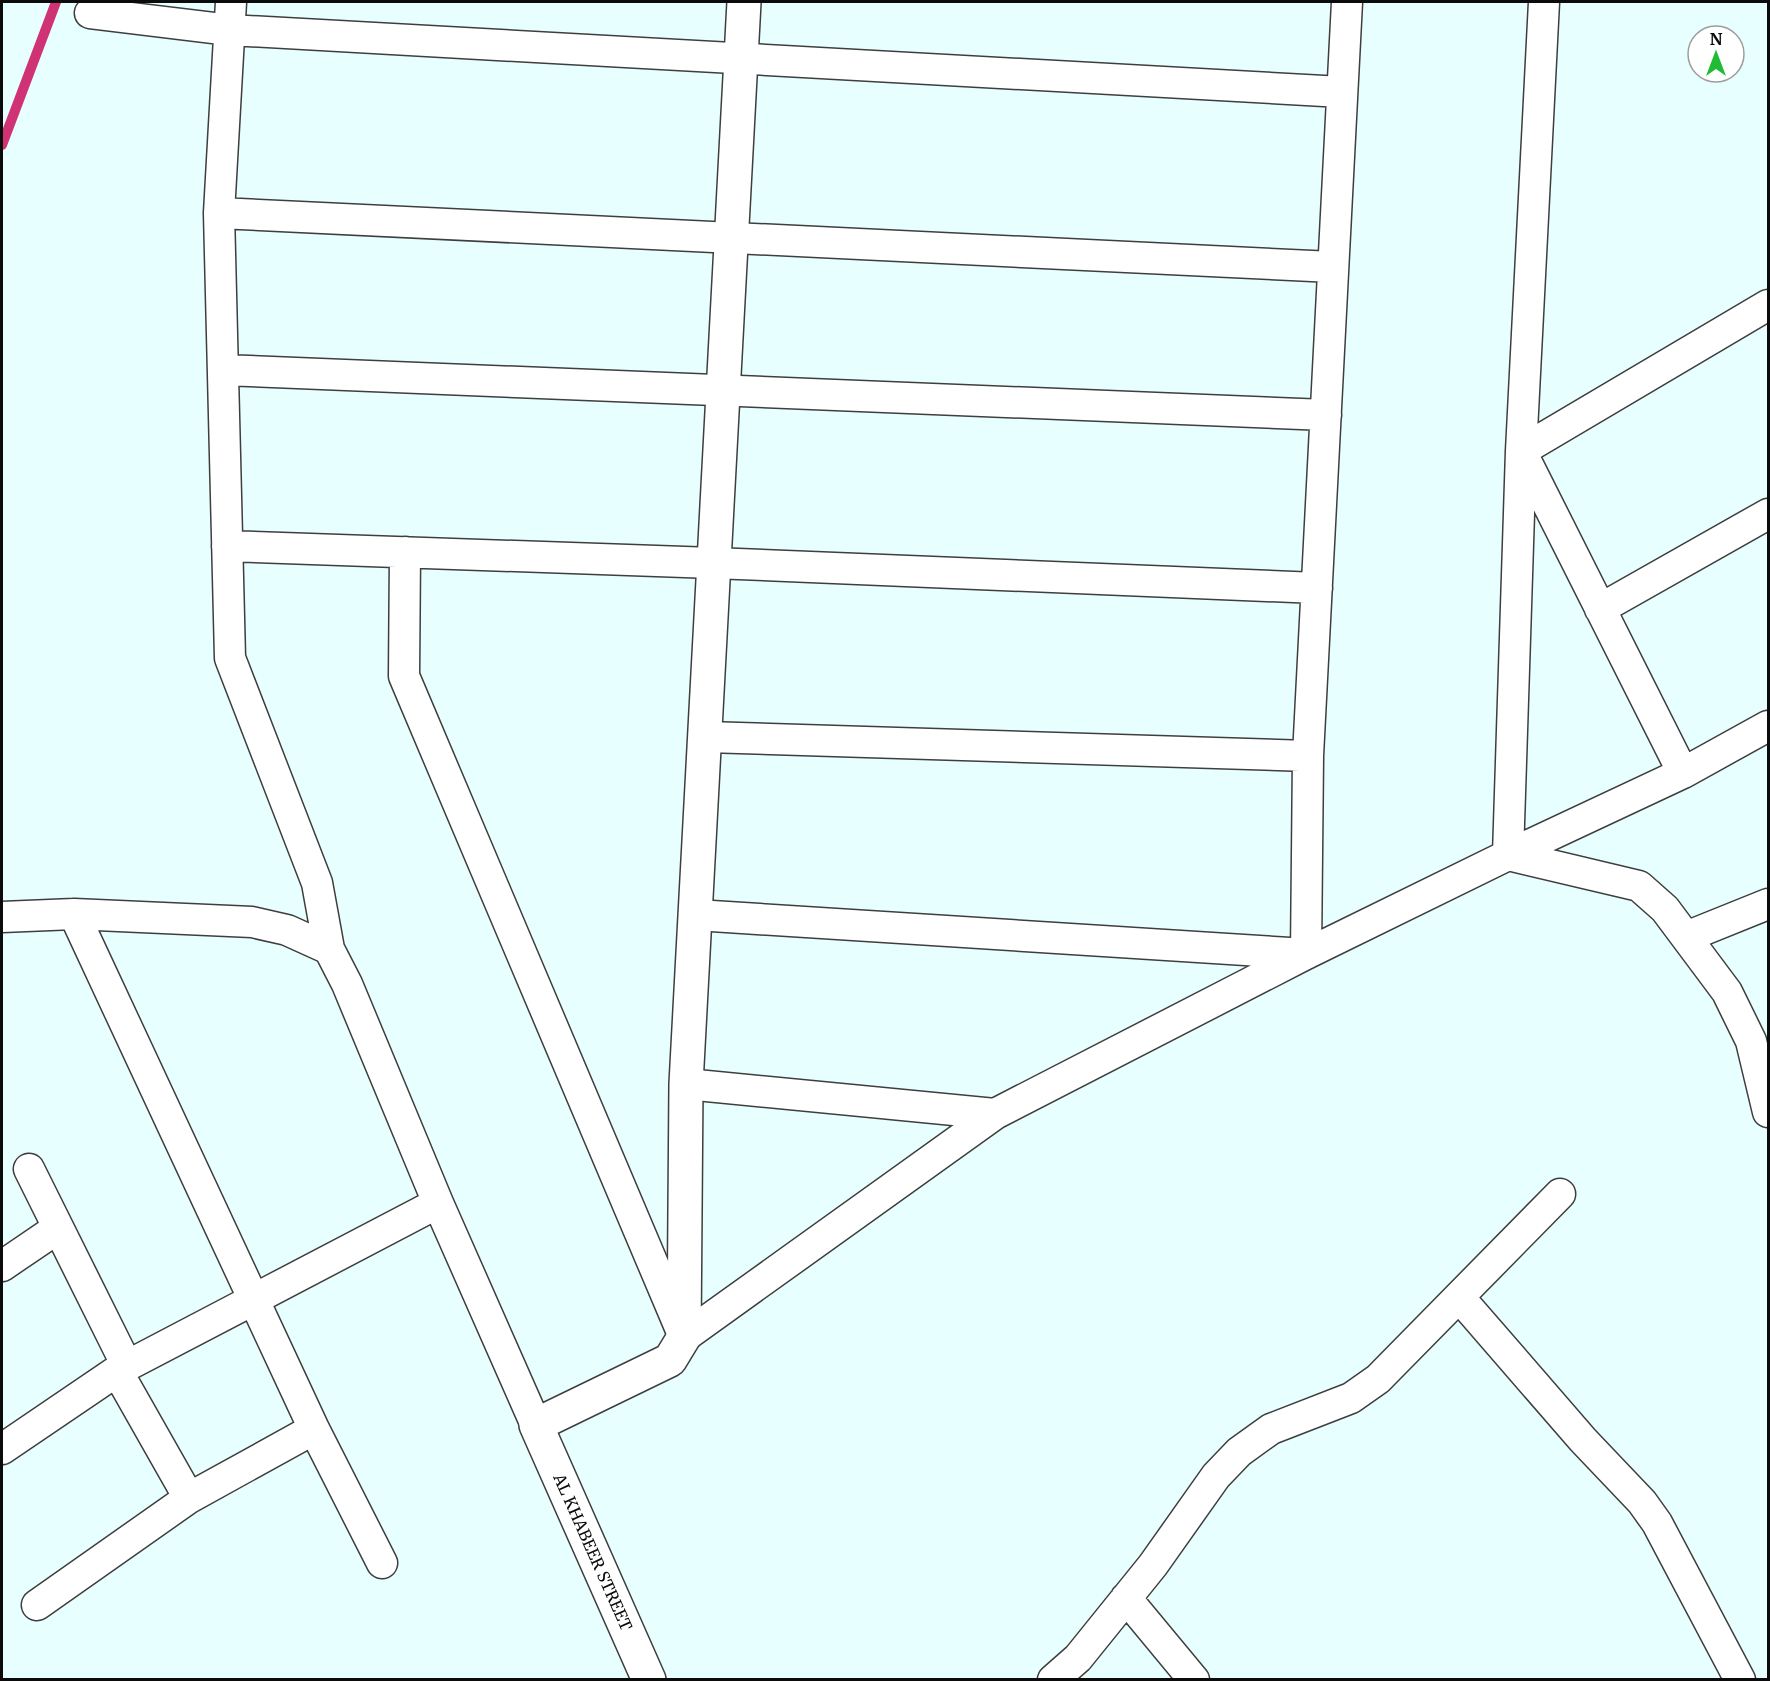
<svg xmlns="http://www.w3.org/2000/svg" width="1770" height="1681" viewBox="0 0 1770 1681" font-family="Merriweather,serif">
  <rect width="100%" height="100%" fill="#e8ffff"/>
  <g fill="none" stroke-linecap="round" stroke-linejoin="round">
    <path stroke="#cf3275" stroke-width="10" d="M2,145l54,-143"/>
    <defs>
      <path id="minor" d="M231,2l-12,211 11,445 87,225 12,66
        M1544,2l-23,449 -13,404 131,31 26,23 62,83 24,49 17,71
        M90,13l140,17 1112,62
        M219,213l1114,54
        M223,370l1103,45
        M227,546l486,17 604,25
        M405,552l-1,124 280,661 311,-223 311,-160 202,-99 175,-82 85,-47
        M1600,609l168,-95
        M706,737l602,19
        M1683,773l-162,-322 247,-146
        M74,914l240,515 68,134
        M696,915l610,39 2,-198 39,-754
        M2,917l72,-3 178,8 35,8 42,19 18,35 91,219 98,222
        M1686,937l82,-33
        M686,1084l309,30
        M29,1169l98,197
        M2,1266l56,-38
        M1459,1297l124,143 59,62 15,21 83,157
        M117,1371l72,127
        M2,1449l115,-78 321,-168
        M1126,1598l68,82
        M37,1605l152,-107 125,-69
        M1053,1680l25,-22 75,-93 63,-89 23,-24 32,-23 80,-31 27,-19 182,-185"/>
      <path id="tertiary" d="M649,1680l-113,-255 134,-65 14,-23 2,-253 58,-1082"/>
    </defs>
    <use href="#minor" stroke="#3e3e3e" stroke-width="33"/>
    <use href="#tertiary" stroke="#3e3e3e" stroke-width="36"/>
    <use href="#minor" stroke="#fff" stroke-width="30"/>
    <use href="#tertiary" stroke="#fff" stroke-width="33"/>
  </g>
  <g text-anchor="middle" dominant-baseline="central" stroke-width="6" stroke-linejoin="round" paint-order="stroke">
    <g font-size="16" fill="#0b0b0b" stroke="#fff">
      <text transform="translate(593 1552) rotate(66)">AL KHABEER STREET</text>
    </g>
  </g>
  <rect width="1770" height="1681" fill="none" stroke="#0b0b0b" stroke-width="6"/>
  <g transform="translate(1716 54)"><circle r="28" fill="#ffffff" stroke="#9d9d9d" stroke-width="1.5"/>
  <path d="M0-4.5L10 22L0 15L-10 22Z" fill="#21bc35"/>
  <text y="-9" font-size="16" font-weight="bold" text-anchor="middle" fill="#0b0b0b">N</text>
  </g>
</svg>
